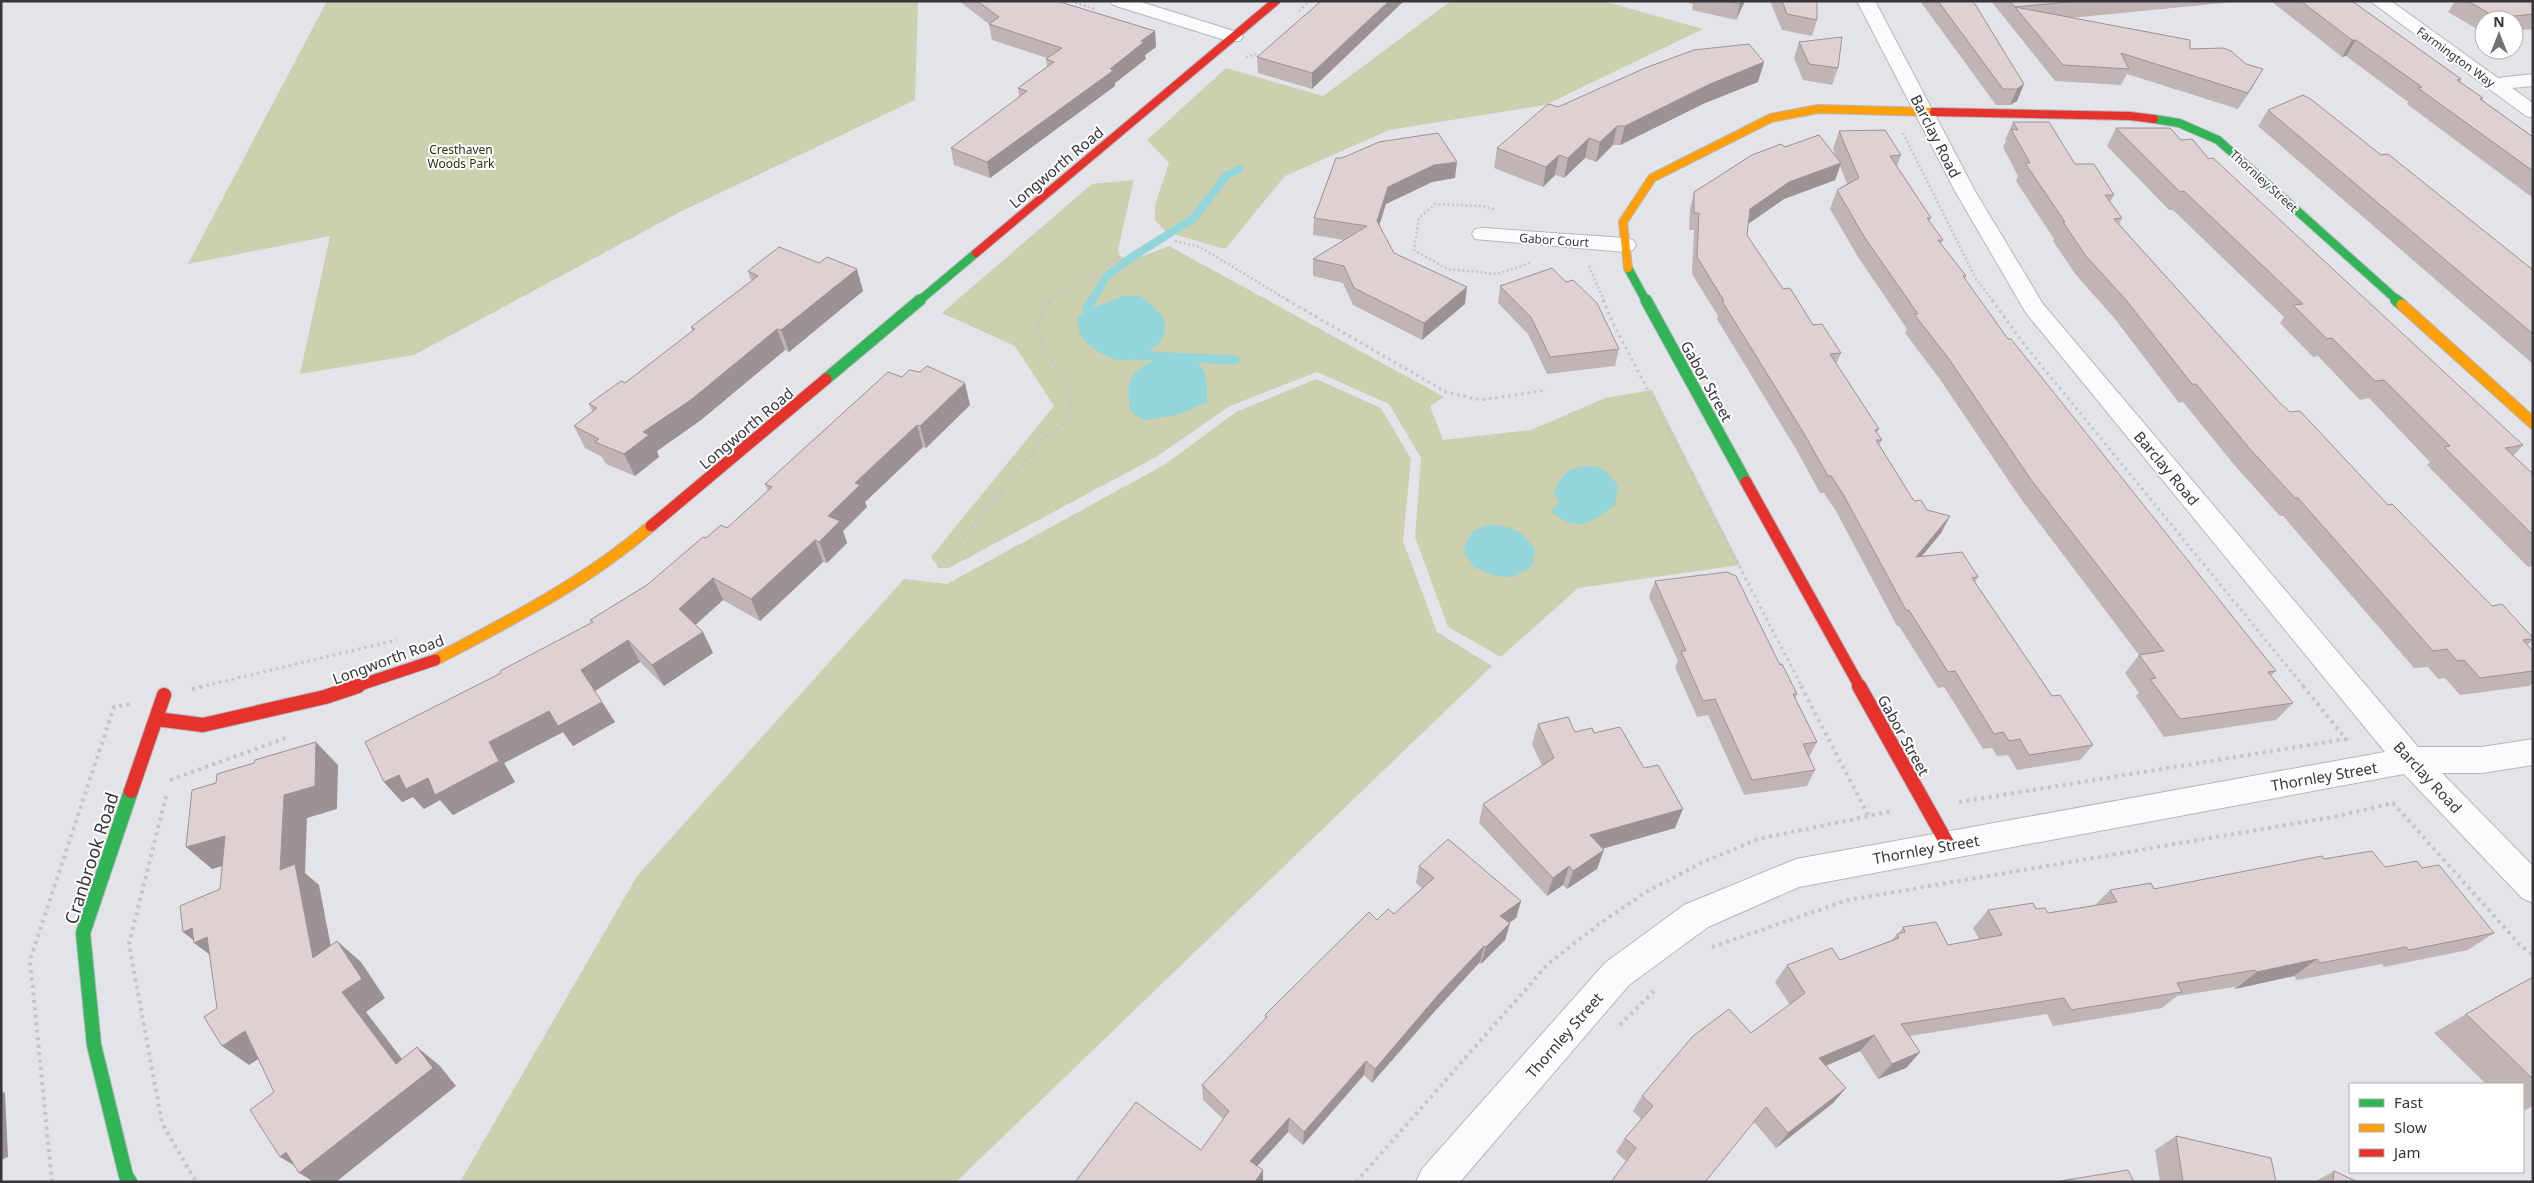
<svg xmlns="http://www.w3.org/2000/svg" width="2534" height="1183" viewBox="0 0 2534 1183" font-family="'Noto Sans',sans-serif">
  <rect width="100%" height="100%" fill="#e3e4ea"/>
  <path fill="#ccd0ae" d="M327,1h591l-3,99 -235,112 -266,143 -114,19 30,-138 -142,28z
    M1451,1h152l100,28 -158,76 -156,25 -104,46 -60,73 -59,-17 -11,-12v-15l14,-42 -22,-23 79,-72 97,28z
    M1134,180l-16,69 2,7 9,5 40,-15 275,151 -14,9 13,34 88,-10 74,-32 47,-8 88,175 -162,23 -77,69 -53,-30 -33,-90 6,-79 -32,-54 -72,-32 -87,34 -74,51 -207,111h-10l-8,-11 123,-151 -39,-60 -73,-33 150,-129z
    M1316,379l65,29 30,51 -8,82 34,91 55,34 -536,516h-496l177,-306 267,-297 43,5 217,-119 72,-53z"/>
  <path fill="#92d5da" d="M1123,296h18c7,7 18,14 22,22 11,23 -23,44 -43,42 -14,-1 -34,-15 -40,-27 -2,-4 -2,-11 -3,-15l9,-7z
    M1166,356c37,2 42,9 41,46l-30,13 -33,5 -13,-8c-8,-35 3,-45 35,-56z
    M1587,466c17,0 21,6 31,20l-3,19c-25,18 -38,29 -64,6l8,-8 -5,-11c8,-18 13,-23 33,-26z
    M1490,525c24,1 32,6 45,25l-3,16 -19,11 -17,-1 -21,-8 -11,-15c3,-18 8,-24 26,-28z"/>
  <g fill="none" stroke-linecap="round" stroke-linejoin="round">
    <path stroke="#92d5da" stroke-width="8" d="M1092,301l14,-24 23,-18 65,-41 32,-42 13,-7"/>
    <path stroke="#92d5da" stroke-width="9" d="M1088,324l-1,-15 5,-9
      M1131,355l104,5"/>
    <defs>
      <path id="street" d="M1110,1h28l102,32 3,4 -3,4h-12l-115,-36z
        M1857,1h18l100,190 68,113 375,443h64l51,-8v26l-51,8h-40l91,93v37l-11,-5 -118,-124 -605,113 -91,40 -79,58 -169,197h-44l6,-13 183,-206 79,-58 112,-46 589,-107 -359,-439 -71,-122z
        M2370,1h21l107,77 35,-4v12l-21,2 21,15v15l-7,-2z
        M1483,228l142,10 8,2 3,5 -3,5 -8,2 -150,-13 -3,-5 3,-5z"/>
      <path id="fast-far2" d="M2154,119l25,4 39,17 180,161
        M1628,268l18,33
        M919,301l57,-48"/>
      <path id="fast-far1" d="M1646,300l100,182
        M2396,300l6,5
        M826,379l94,-79"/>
      <path id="fast" d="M130,1182l-4,-6 -32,-131 -11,-112 48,-142"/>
      <path id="slow-far1" d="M1628,268l-5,-46 29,-44 119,-60 47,-9 116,3"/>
      <path id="slow" d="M2402,305l131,118
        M435,660c76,-40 151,-78 216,-134"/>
      <path id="jam-far2" d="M1934,112l196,4 24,3
        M976,253l300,-252"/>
      <path id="jam-far1" d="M1746,482l114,205
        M651,526l175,-147
        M354,687l81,-27"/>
      <path id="jam" d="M1859,686l89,159
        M156,719l47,6 122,-28 33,-11
        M131,791l33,-96"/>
    </defs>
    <use href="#street" stroke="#b6b7bc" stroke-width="2"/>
    <use href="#fast-far2" stroke="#b6b7bc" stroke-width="10"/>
    <use href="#fast-far1" stroke="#b6b7bc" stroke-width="13"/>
    <use href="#fast" stroke="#b6b7bc" stroke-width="16"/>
    <use href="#slow-far1" stroke="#b6b7bc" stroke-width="10"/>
    <use href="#slow" stroke="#b6b7bc" stroke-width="13"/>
    <use href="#jam-far2" stroke="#b6b7bc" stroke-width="10"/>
    <use href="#jam-far1" stroke="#b6b7bc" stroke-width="13"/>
    <use href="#jam" stroke="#b6b7bc" stroke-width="16"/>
    <path stroke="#c5c5c8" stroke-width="2.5" stroke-dasharray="2 2.5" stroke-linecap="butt" d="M1071,1l26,9
      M1299,11l11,-10
      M1246,57l11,-3
      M1903,133l72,144 18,24
      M1494,209l-12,-3 -47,-2 -16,14 -5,32 33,19 50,5 33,-11
      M1175,241l25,6 89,54
      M1589,266l15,35
      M1049,301l9,-8 34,-17 28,-20"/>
    <path stroke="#c5c5c8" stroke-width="3" stroke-dasharray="2.5 4" stroke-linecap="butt" d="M1287,300l159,92 35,8 66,-10
      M1603,300l9,21 190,366
      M1992,300l35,48 277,339
      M939,568l105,-130 23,-16c1,-7 6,-20 3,-27 -9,-29 -52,-65 -19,-95
      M200,687l197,-47"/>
    <path stroke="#c5c5c8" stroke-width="4" stroke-dasharray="3 4.5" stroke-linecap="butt" d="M1801,686l67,129
      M192,689l13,-3
      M170,780l116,-42
      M166,796l-37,148 33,179 34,59
      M1959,802l387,-63 -43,-53
      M1712,947l136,-47 485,-83 60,-14 127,142 13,10
      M1620,1025l35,-35
      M52,1182l-22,-222 84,-253 16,-3
      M1356,1182l192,-218 51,-40 47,-32 55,-29 57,-24 135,-28"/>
    <use href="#street" fill="#fbfbfc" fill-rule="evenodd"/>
    <use href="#fast-far2" stroke="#30b455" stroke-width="8"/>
    <use href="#fast-far1" stroke="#30b455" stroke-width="11"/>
    <use href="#fast" stroke="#30b455" stroke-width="14"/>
    <use href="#slow-far1" stroke="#ff9f0a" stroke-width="8"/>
    <use href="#slow" stroke="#ff9f0a" stroke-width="11"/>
    <use href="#jam-far2" stroke="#e5322d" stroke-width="8"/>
    <use href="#jam-far1" stroke="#e5322d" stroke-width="11"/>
    <use href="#jam" stroke="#e5322d" stroke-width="14"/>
  </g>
  <path fill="#c0b4b5" d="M959,1h98l98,30 1,16 -11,8 1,4 -31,24v3l-125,92 -36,-13 -3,-17 68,-51 -1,-9 29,-21 -1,-8 1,-1 -55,-18 -3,-16z
    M1321,1l-9,88 -54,-16 -1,-16z
    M1682,1h63l-9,19 -44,-10 1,-6z
    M1770,1h47v19l-5,16 -30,-6z
    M1920,1h53l51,83 -7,17 -7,4h-14z
    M1991,1h253l-174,17 120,31 63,37 -15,23 -111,-35 -6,11 -66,-4z
    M2271,1h81l109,78 -1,3 23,16 -1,2 51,37v61l-126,-94 1,-2 -62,-46 -4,1z
    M2455,1h78v28l-19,2v-11h-30v13l-36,-21z
    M1799,42l39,26 -6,17 -29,-5 -9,-22z
    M1764,62l-6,20 -53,21 -85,42h-7l-17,17 -11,-4 -21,20 -9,-3 -12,12 -49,-19 3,-20 61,-41z
    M2268,110l113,45 152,115v94l-275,-238z
    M2013,122l62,42 39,31 -4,7 12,16 -3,6 160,178 109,103 104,101 41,32v2l-6,5 6,6v32l-4,3 -69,9 -15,-17 -7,1 -10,-12 -14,1 -131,-152h-3l-44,-49 -53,-65 -4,1 -64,-84 -39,-44 -23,-34 1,-2 -38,-58 2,-5 -15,-29 3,-6 -1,-1z
    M2116,128l65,12 28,19 314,286 -10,11 20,18v93l-1,-1 -4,1 -101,-102 3,-3 -61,-64 -9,2 -42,-44 -5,1 -33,-34 4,-6 -111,-107h-4l-62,-64z
    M1839,131l62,24 -4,11 34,52 -2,4 14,18 -2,4 25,32 -2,3 44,60 268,332 -5,4 22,28 -17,17 -112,17 -28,-41 3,-3 -14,-20 14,-18 -118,-156 -82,-121 -34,-45 2,-4 -49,-72 -28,-48 7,-19 10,-6 -7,-18 -5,14 -51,19 -36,25 -1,11 36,54 30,36 28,28 -5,11 43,65 -2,4 5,7 -3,5 35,56 13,9 23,6 -9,17 -20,24 57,20 -3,5 77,114 41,49 -13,15 -63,10 -9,-15 -11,1 -5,-8 -9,1 -39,-62 -6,1 -39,-62h-2l-61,-115 -12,-18h-4l-24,-44 -79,-130 1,-3 -26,-42 2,-44h-5l1,-21 4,-17 91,-45 51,10 -3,-8z
    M1336,158l119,20 -23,4 -46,22 -7,22 15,27 71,51 -43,36 -69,-35 -10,-22 -30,-7v-17l31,-19 -31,-5 1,-17z
    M748,271l115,20 -74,61 -4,-2 -84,70 -44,31 2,6 -24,19 -29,-12 -4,-7 -17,-9 -11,-22 19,-14 -4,-8 36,-21 67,-52 -1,-4 60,-46z
    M1500,286l119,63 -4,17 -68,8 -19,-40 -30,-31z
    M888,372l82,33 -44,43 -3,-1 -58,55 2,5 -24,24 4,12 -20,20 -4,-1 -63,59 -37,-21 -28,25 8,7 10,21 -49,33 -24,-24 -45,29 20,31 -42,24 -10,-14 -59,31 11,19 -62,33 -13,-15 -16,9 -11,-12 -11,5 -18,-20 117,-109 91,-50 -2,-3 57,-35 59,-47 21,-10 41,-37 -3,-7z
    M1655,581l125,84 17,29 -2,5 22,43 -8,15 6,13 -8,16 -63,9 -36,-80 -11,2 -22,-50 3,-6 -29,-64z
    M1538,724l37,8 19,1 81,95 -72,21 -6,20 -30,20 -4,-4 -16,11 -68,-73 4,-19 59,-38 -10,-22z
    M2324,859l61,8 37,1 72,65 -26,17 -84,17 -2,-3 -85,16 -3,-4 -59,13 -1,-2 -57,9 -15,12 -109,18 -6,-12 -137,22 10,16 -14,16 -28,11 -18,-28 -34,15 20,22 -13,15 -57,45 -22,-26 -128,39 -10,-9 9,-14 16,-19 -8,-8 9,-15 109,-63 39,-28 -15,-23 12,-17 53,-5 52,-20 5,-6 2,-1 4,-6 45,18 31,-6 -6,-11 15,-18 48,-1 12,4 46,-7 16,-16 44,-1z
    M1419,866l102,35 -5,17 -7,5h1l-5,17 -24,24 -1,-2 -45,49 -63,72 -8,-8 -61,70 -15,-13 -31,34 6,4v12h-188l126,-32 22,-31 -20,-19 -1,-15 63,-66v-4l112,-95 17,-6 28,-26 -6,-5z
    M2533,977v129l-10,5v-27h-37l-52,-51 32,-19z
    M2176,1136l100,46h-116l-5,-32z
    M2334,1171l24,11h-44z"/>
  <path fill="#9c9293" d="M1389,1h15l-92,88v-16z
    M1741,1h4l-9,19 4,-16z
    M1155,31l1,16 -11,8 1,4 -31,24v3l-125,92 -3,-16 123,-93 31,-28z
    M2352,40h4l-10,16 -4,1z
    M1764,62l-6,20 -53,21 -85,42 5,-19 85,-42z
    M2263,69l-10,17 -15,23z
    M2024,84l-7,17 -7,4 7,-16z
    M1617,126l-4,19 -17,17 4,-20z
    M1589,138l-4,20 -21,20 4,-20z
    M1559,155l-4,20 -12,12 3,-20z
    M1457,162l-2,16 -23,4 -46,22 -11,34 2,-17 11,-34 46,-22z
    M1841,163l-6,17 -51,19 -39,27 5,-17 39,-27z
    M857,269l6,22 -74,61 -8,-22z
    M1467,287l-2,17 -43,36 2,-17z
    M777,329l8,21 -84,70 -44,31 2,6 -24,19 -11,-22 19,-22z
    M965,383l5,22 -44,43 -6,-22z
    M917,425l6,22 -58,55 2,5 -24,24 4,12 -20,20 -8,-21 9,-26 27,-33z
    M1950,516l-9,17 -34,41 9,-17z
    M815,540l8,22 -63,59 -9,-22z
    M713,578l10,22 -33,30 -11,-21z
    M703,632l10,21 -49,33 -12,-21z
    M628,640l12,22 -45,29 -14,-21z
    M602,702l13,20 -42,24 -10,-14 -59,31 11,19 -62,33 -13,-15 -16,9 -11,-12 -11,5 -18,-20 15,-7 90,-33 60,-31z
    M316,742l22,23 -1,44 -30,9 -2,55 14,12 18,93 -24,-20 -33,-88 4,-75z
    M1683,809l-8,19 -92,26 7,-19z
    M225,836l25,22 -38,11 -26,-22z
    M1604,850l-7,19 -30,20 6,-18z
    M1569,866l-6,19 -16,11 6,-18z
    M1521,901l-5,17 -20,14 4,-16z
    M1510,923l-5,17 -24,24 5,-17z
    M192,928l15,9 14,26 -27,-20 2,-1 -13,-10z
    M337,941l24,21 24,36 -19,14 52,68 -1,-33 23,19 16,20 -120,96h-22l-15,-9 3,-3 -22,-13 62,-165z
    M1484,946l-4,16 -45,49 -63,72 3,-14 63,-74z
    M2317,959l-23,17 -59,13 22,-17z
    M245,1031l27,19 -23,15 -27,-19z
    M1874,1035l-14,16 -54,23 13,-16z
    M1920,1052l-14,16 -28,11 14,-15z
    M1366,1061l-2,14 -61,70 1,-13z
    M1846,1088l-13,15 -57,45 12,-15z
    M1,1091l4,2 3,64 -7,3z
    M1289,1118l-1,14 -38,42v-13z
    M1263,1170v12h-8z"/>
  <path fill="#dfd1d2" stroke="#9c9293" d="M977,1h80l98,30 -14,10 3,1 -34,27 4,1 -127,92 -36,-14 76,-57 -9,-3 36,-26 -8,-3 16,-11 -73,-24 10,-7z
    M1321,1h68l-77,72 -55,-16z
    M1727,1h14l-1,3z
    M1782,1h35v19l-30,-6z
    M1938,1h35l51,83 -7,5h-14z
    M2010,1h70l-65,6z
    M2301,1h51l109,78 -4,1 26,18 -3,1 53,38v34l-115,-83 4,-1 -66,-47h-4z
    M2468,1h65v13l-36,4z
    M2015,7l175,33v9l33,-1 8,3 15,13 17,5 -15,24 -127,-40 8,16 -66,-4z
    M1842,37l-4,31 -29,-4 -10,-22z
    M1749,44l15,18 -54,22 -85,42h-8l-17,16 -11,-4 -21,20 -9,-3 -13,12 -49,-19 51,-44 10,3 87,-39 49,-18z
    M2303,95l9,5 69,55 7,-1 145,116v64l-265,-224z
    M2013,122h36l26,42h19l20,31h-9l17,23 -8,1 165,183 11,10 10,-1 88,94 4,-1 100,102 10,-2 31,34v1l-10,1 10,11v20l-53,7 -16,-18 -7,1 -10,-12 -14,2 -135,-153h-3l-45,-49 -54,-65h-4l-66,-84 -40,-44 -23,-34h2l-40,-59h5l-19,-34 7,1z
    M2116,128h54l11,12 11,-1 17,20 4,-1 310,287 -18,3 28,26v61l-89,-88 6,-1 -66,-66 -9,1 -43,-43 -5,1 -34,-34 10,-1 -119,-113 -4,1z
    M1885,130l16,25 -11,1 41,62h-4l16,22h-5l28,36h-3l45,63h3l12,15 253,317 -8,1 25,31 -113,16 -30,-40 6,-1 -17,-23 25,-4 -132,-170 -83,-122 -35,-45h4l-53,-76 -28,-48 22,-12 -20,-47z
    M1438,133l19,29 -23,3 -46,22 -11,34 17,32 73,34 -43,36 -70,-35 -10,-22 -31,-7 54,-33 -53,-8 22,-60h6l37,-16z
    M1819,135l22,28 -52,19 -39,27 -3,26 36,54 7,-1 23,37 9,-1 19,29 -11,1 49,75 -4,1 7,10h-6l38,61 7,-1 6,10 23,6 -34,41 46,-5 16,25 -6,1 80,118 8,-1 33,50 -64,10 -9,-16 -11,2 -6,-9 -9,2 -39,-63 -7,1 -39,-62h-3l-63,-116 -12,-18h-3l-25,-44 -81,-131h2l-27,-44 2,-44h-5v-21l58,-37 29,-11 4,3z
    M779,247l40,16 8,-6 30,12 -76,61 -4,-1 -85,70 -49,33 6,3 -25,19 -29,-12 4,-3 -25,-13 23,-18 -8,-4 32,-23 4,2 70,-54 -4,-2 67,-51 -10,-5z
    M1552,268l14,14 7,-2 24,23 22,46 -69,8 -19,-40 -31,-31z
    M927,366l38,17 -45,43 -3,-1 -62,58 5,2 -32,31 12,5 -21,21 -4,-2 -64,59 -38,-21 -34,31 24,23 -51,33 -24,-25 -47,30 21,32 -44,24 -9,-15 -60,31 10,19 -64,34 -7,-17 -22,11 -7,-14 -15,7 -19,-40 136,-69 -1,-2 93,-49 -3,-2 57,-35 56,-48 3,1 15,-13 6,3 45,-41 -7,-3 123,-112 14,5 7,-7 11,2z
    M1727,572l9,4 44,89 2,-1 15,30h-4l24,48 -14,2 12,26 -63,10 -37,-81 -12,2 -22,-50h5l-31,-70z
    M1568,717l7,15 17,-4 2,5 26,-6 24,41 14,-3 25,44 -93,26 14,15 -31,21 -4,-5 -16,12 -70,-74 71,-46 -16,-34z
    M316,742l-1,44 -31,9 -4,75 15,-6 18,94 24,-17 25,38 -20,13 54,72 21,-17 16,21 -134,105 -13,-21 -6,5 -30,-47 24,-18 -29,-61 -23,15 -18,-29 13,-9 -10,-71 -13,6 -2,-15 -9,4 -3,-26 40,-17 5,-53 -39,11 6,-57 24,-7 1,-9 37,-11 1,-3z
    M1448,839l73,62 -21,15 10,7 -24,24 -2,-1 -46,49 -63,74 -9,-8 -62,71 -15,-14 -39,43 13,9 -8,12h-180l61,-80 65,48 28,-39 -27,-26 65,-68 -2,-2 104,-103 8,8 11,-11 6,5 40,-36 -15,-12z
    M2372,851l13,16 32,-6 5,7 17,-3 55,68 -85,17 -3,-3 -86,16 -3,-4 -60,13 -2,-2 -78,13 5,9 -111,18 -7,-12 -163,26 19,28 -28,12 -18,-29 -55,23 27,30 -58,45 -22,-26 -61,75h-94l25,-34 -11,-10 28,-32 -11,-10 51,-60 36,-27 22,24 54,-40 -18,-28 45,-17 8,12 59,-22 -2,-4 8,-2 -2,-5 33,-5 12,23 54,-10 -14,-25 45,-7 3,6 9,-1 3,5 69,-11 -7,-12 41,-7 3,6 168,-33 2,3z
    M2533,977v102l-67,-65z
    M2176,1136l95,22 5,24h-93z
    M2128,1170l6,12h-80z
    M2334,1171l24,11h-25z"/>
  <g text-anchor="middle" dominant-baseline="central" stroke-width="4" stroke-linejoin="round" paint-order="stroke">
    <g font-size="12" fill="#35353a" stroke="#fff">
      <text transform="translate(2456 57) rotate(36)">Farmington Way</text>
      <text transform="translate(2264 181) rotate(42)">Thornley Street</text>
      <text transform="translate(1554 240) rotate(4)">Gabor Court</text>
    </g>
    <g font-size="12" fill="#2c2f10" stroke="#fff">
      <text x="461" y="149">Cresthaven<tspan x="461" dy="14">Woods Park</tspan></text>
    </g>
    <g font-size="15" fill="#35353a" stroke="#fff">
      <text transform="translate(1936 136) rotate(63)">Barclay Road</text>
      <text transform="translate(1056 167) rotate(-40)">Longworth Road</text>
      <text transform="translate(1707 381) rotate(61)">Gabor Street</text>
      <text transform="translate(746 428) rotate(-40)">Longworth Road</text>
      <text transform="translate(2167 468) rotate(50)">Barclay Road</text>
      <text transform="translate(388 659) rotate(-20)">Longworth Road</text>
      <text transform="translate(1904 735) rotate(61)">Gabor Street</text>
      <text transform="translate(2324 776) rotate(-10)">Thornley Street</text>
      <text transform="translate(2428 777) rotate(47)">Barclay Road</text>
      <text transform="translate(1926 849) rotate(-10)">Thornley Street</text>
      <text transform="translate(1564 1035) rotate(-49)">Thornley Street</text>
    </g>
    <g font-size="18" fill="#35353a" stroke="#fff">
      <text transform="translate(91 858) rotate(-72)">Cranbrook Road</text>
    </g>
  </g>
  <rect width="2534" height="1183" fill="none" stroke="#35353a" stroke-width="5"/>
  <rect x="2349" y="1083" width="175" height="90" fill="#ffffff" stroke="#aeaeb0"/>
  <rect x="2359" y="1099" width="25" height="8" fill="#30b455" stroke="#aeaeb0"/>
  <text x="2394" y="1108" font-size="15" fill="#35353a">Fast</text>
  <rect x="2359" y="1124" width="25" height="8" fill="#ff9f0a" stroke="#aeaeb0"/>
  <text x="2394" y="1133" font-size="15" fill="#35353a">Slow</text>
  <rect x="2359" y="1149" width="25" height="8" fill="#e5322d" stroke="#aeaeb0"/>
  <text x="2394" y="1158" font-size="15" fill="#35353a">Jam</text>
  <g transform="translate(2499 35)"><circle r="24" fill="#ffffff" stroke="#aeaeb0"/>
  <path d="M0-4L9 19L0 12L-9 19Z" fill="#727278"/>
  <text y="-8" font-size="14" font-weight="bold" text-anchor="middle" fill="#35353a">N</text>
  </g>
</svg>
